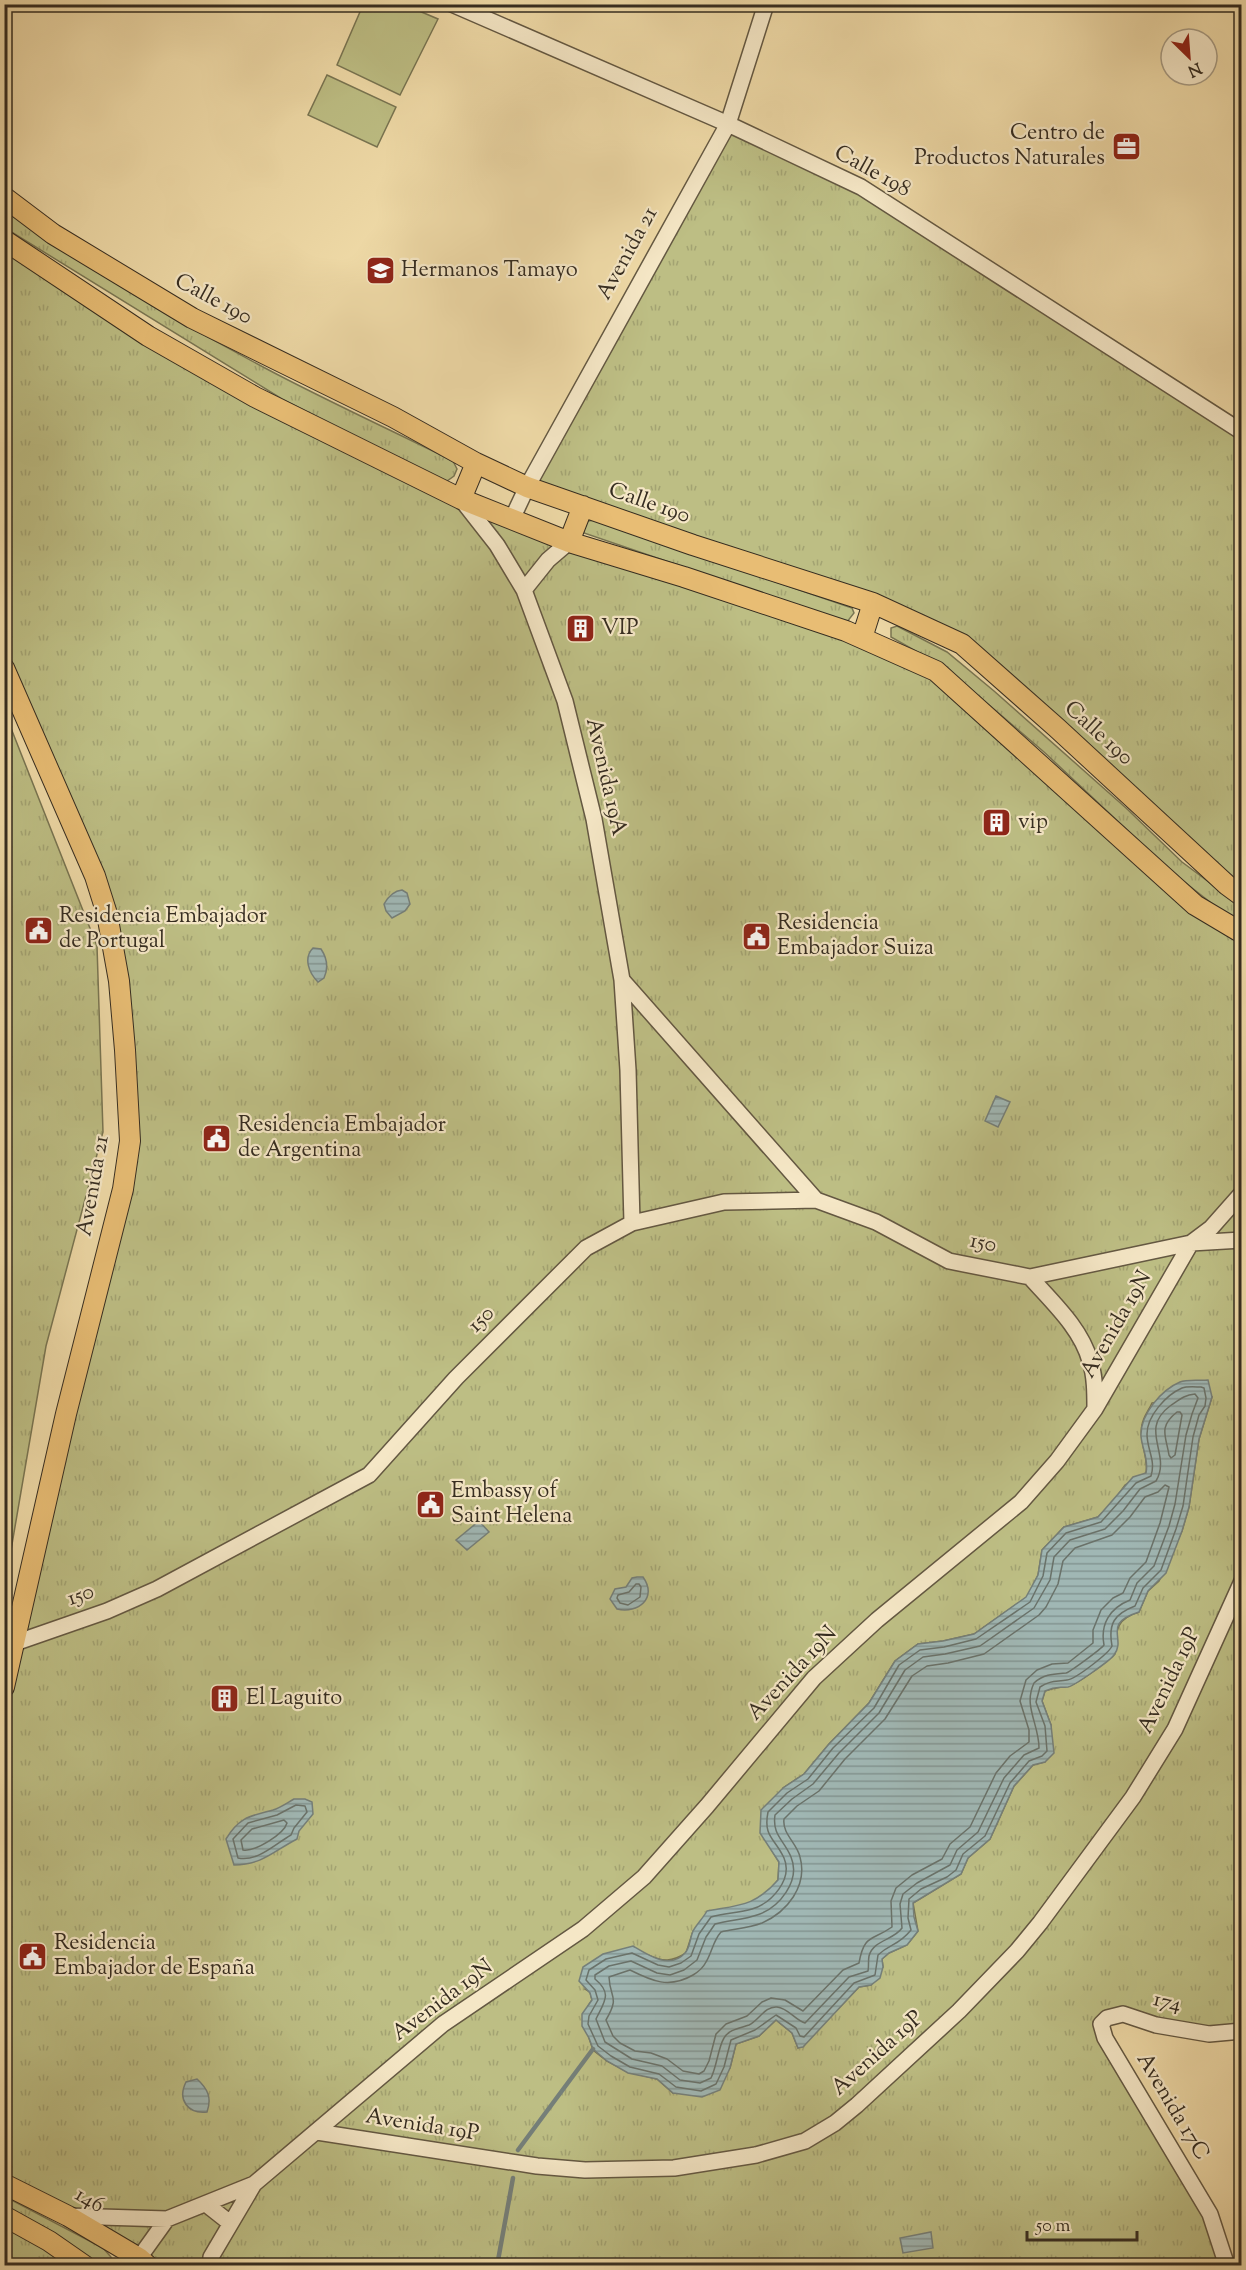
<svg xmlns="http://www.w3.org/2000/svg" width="1246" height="2270" viewBox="0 0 1246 2270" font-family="'Sorts Mill Goudy',serif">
  <defs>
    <pattern id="grass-tufts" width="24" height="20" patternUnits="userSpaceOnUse" patternTransform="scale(1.5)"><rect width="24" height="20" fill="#bdbe84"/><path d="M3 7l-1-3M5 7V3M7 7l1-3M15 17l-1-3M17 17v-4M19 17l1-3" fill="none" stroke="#a3a372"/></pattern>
    <pattern id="water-rules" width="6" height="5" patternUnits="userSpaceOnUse" patternTransform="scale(1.5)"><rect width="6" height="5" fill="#a0b7b4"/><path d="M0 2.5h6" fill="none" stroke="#839592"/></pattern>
  </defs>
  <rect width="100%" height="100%" fill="#efdaa7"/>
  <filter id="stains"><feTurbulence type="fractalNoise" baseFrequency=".00333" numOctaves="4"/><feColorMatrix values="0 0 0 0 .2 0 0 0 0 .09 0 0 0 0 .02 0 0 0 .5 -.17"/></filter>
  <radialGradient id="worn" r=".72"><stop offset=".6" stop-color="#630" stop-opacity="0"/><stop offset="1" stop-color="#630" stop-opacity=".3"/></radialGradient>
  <path fill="url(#grass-tufts)" stroke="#797552" stroke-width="1.5" fill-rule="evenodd" d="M728,124l133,63 380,245v464l-279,-252 -435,-157z
    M4,210c84,58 172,111 261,158 62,33 126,62 188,93l4,8 -3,7 -7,5 -8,-1 -157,-81 -277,-171z
    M5,240l143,96 313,163 475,172 305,262v1098l-32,3 -86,-20 -22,11 109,189 16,51h-1078l-143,-81v-497l124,-546 -22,-227 -102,-246zM1212,1397l-13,42 -10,68 -7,24 -23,50 -11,10 -9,21c-24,7 -23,19 -24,42 -6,6 -38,31 -47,32 -10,2 -12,1 -23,5l-3,10 9,24 -6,37 -12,3 -19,21 -24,53 -22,19 -7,16 -48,29 5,28 -11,14 -18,8 -7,6 1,8 -12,18 -12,2 -45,47 -16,14 -6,-15 -16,-13 -17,16 -23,8 -6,24 -57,25 -16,-14 -29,-7 -21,-11 -14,-11 -4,-12 -1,-32 4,-6 -2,-8 -5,-3 63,-34c15,7 24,7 38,-2l7,-22 59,-28 13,-8 13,-15 1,-18 -8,-13 12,-61 21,-14 25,-30 40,-41 26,-42 23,-17 25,-3 31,-7 53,-37 11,-22 4,-25 22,-23 34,-10 15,-15 12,-17 21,-12c3,-17 -8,-32 -4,-48 1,-8 7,-15 10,-22z
    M595,520l257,88 2,5 -7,9 -9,-2 -254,-87 -1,-6 5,-6z
    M897,626l50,26 47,39 132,117 56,54 59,44v17l-17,-10 -51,-40 -129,-121 -98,-84 -55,-31v-9z
    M5,713l92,233 6,186 -57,214 -41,239z
    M4,2196l99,52 8,9 1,7 -14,1 -93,-58z
    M4,2216l81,49h-80z"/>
  <path fill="#bdbe84" stroke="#797552" stroke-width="1.5" d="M363,5h42l33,14 -38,76 -63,-30z
    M327,75l69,32 -19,40 -69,-32z"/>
  <path fill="url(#water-rules)" stroke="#757f79" stroke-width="1.5" d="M402,890l5,3 3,11 -5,7 -13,7 -6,-7 -2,-7c4,-7 9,-13 18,-14z
    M313,948l8,1c6,9 8,18 3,29l-6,4c-9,-9 -15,-24 -5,-34z
    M996,1096l14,6 -12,25 -13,-6z
    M1208,1380l4,17 -13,42 -10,68 -7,24 -16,42 -18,18 -9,21c-38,12 -12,26 -25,43 -3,5 -40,31 -46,32 -10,1 -12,-1 -23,4l-3,10 9,24 3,28 -9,9 -12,3 -19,21 -24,53 -22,19 -7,16 -48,29 1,14 4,14 -11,14 -18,8 -7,6 1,8 -3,11 -9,7 -12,2 -56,60 -5,1 -6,-15 -16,-13 -17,16 -23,8 -6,24 -10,22 -18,7 -29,-4 -16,-14 -29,-6 -21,-12 -14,-12 -4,-11 -7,-12v-12l10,-14 -2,-7 -11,-12 4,-14 20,-13 30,-8c15,9 37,24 52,7 5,-5 5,-15 8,-22 4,-7 10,-13 14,-20 33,-6 48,-5 71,-31l1,-18 -19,-29 1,-23 22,-22 21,-14 25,-30 40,-41 26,-42 23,-17 25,-3 31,-7 52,-37 12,-22 4,-25 22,-23 34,-10 35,-40 13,-4c3,-14 -4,-24 -5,-37 -1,-21 20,-46 39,-54 7,-3 20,-1 28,-2z
    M479,1521l10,11 -22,18 -11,-10z
    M637,1577h6c15,21 -5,37 -26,32l-7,-10 5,-10 11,-2 6,-9z
    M294,1799h11l7,3 1,12 -14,17 -2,8c-25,13 -33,25 -63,26l-8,-26c13,-22 24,-23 47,-29 7,-2 14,-7 21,-11z
    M197,2079c11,10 15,19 10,33 -19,2 -30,-12 -21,-30z
    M931,2232l2,16 -30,5 -3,-15z"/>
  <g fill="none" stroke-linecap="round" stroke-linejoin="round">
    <path stroke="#6a726a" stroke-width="1.5" d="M1201,1387l3,1 2,10 -1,8 -6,9 -6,22 -10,69 -7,23 -15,41 -18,18 -8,18c-21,8 -27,18 -23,40 -3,7 -36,33 -45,34 -11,2 -16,0 -27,7l-4,15 9,24 2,25 -5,5 -13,5 -19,22 -25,53 -22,18 -7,16 -9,7 -26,12 -12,10 -1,19 3,12c-13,16 -20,13 -33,25l-3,20 -21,8 -50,54 -4,-1 -4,-8 -20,-13 -21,15 -24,10 -7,27 -8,17 -15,7 -25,-4 -17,-13 -29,-7 -19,-11 -13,-10 -10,-22 1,-8 9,-16 -3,-10 -9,-10 3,-10 17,-11 26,-6 26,12 11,2 12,-4 10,-7 8,-22 12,-17c13,-4 28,-4 41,-8 20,-6 41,-30 32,-51 -9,-20 -21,-21 -16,-46l19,-19 21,-14 25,-31 41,-40 25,-43 21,-15 24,-3 32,-8 54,-37 13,-26 4,-23 19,-20 35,-11 35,-39 15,-7c5,-16 -4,-26 -4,-42 0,-18 19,-39 35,-46 5,-2 14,-1 19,-1z
      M1195,1394l3,4 -6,16 -6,21 -11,69 -6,22 -15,40 -17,17 -7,17c-20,8 -30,24 -26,45 -3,4 -34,27 -38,28 -12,1 -22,1 -32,10 -11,23 5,41 5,65l-15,7 -20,23 -26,54 -21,18 -7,15 -33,18 -14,11 -3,10 2,24c-8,12 -29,12 -33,28 -1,5 0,10 -1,15l-19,6 -44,46c-10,-3 -17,-15 -28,-16 -12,-1 -18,13 -28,18 -8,3 -20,4 -25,13 -6,10 -7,28 -13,40l-11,5 -20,-3 -18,-14 -30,-7 -27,-17 -9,-23c8,-17 17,-25 -1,-40v-4l14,-9 22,-5 26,12 13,2 14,-5 13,-10 9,-23 9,-13c13,-4 28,-4 42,-9 22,-7 44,-34 34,-58 -7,-17 -19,-22 -16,-42l17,-16 21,-15 26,-31 40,-40 26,-43 18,-13 22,-3 35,-8 54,-38 16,-28 4,-23 16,-17 35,-11 18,-18 17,-22 16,-8c16,-27 -18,-51 14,-75 9,-6 14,-11 25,-12z
      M1177,1412h3l2,3 -7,40 -4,3 -2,-3c-3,-19 -11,-28 8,-43z
      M1165,1485l4,2 -9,36 -14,39 -16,16 -7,15 -10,5 -12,12 -8,20v13l-25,20 -16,1 -15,6 -11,10 -6,21 9,29v12l-19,14 -14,17 -26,54 -20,17 -8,15 -30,16 -16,13 -5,13 1,26c-20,14 -28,7 -33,36l-16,7 -40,41 -18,-11 -14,-2 -9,4 -15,14 -21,8 -10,10 -7,27 -5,10 -5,3 -16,-3 -16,-12 -16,-6 -16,-2 -15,-8 -7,-7 -7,-16c14,-24 4,-21 3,-43l21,-7c22,11 39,19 63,5 5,-3 10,-7 13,-13 6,-10 7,-21 15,-30 13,-3 28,-4 41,-9 25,-11 46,-37 38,-66 -3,-14 -18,-23 -16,-38l13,-13 22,-15 26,-32 40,-40 27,-43 15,-10 21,-3 36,-9 55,-39 7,-8 12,-23 5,-23 12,-13 37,-13 18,-18 15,-20 13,-5z
      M636,1584h3l2,3 -1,10 -12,8 -8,-2 -3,-5 1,-3 11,-3z
      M296,1805l9,1 2,6 -13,16 -3,7c-16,9 -33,27 -53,23l-5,-19 15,-16 29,-8z
      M284,1820l3,3c-3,11 -32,29 -44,27l-2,-10 11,-11z"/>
    <path stroke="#757f79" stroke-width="4.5" d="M518,2150l75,-101
      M497,2266l16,-88"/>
    <defs>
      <path id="minor" d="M452,4l276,120 133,63 381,245
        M461,499l36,46 27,45 41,111 29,118 28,161 6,90 4,153
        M512,519l15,-32 201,-363 38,-120
        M524,590l24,-30 21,-18
        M622,980l194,220
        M1030,1277c22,25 51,51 60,84 5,15 5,32 5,48
        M4,1643h11l92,-32 50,-22 212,-114 87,-97 130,-130 46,-25 92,-21 92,-2 60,22 73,39 81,16 161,-34 51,-3
        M317,2132l220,34 48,4 89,-2 82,-13 49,-14 30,-18 22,-18 102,-94 58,-60 23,-28 93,-126 42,-68 67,-148
        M206,2204l24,19
        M68,2216l99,3
        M134,2265l33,-46 87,-35 189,-160 140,-95 61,-52 63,-71 107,-128 63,-58 144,-118 36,-41 38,-52 96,-166 20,-15 31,-35
        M210,2266l1,-9 43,-73
        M1227,2266l-17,-52 -105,-176 -4,-14 6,-6 16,-4 33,11 53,9 33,-3"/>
      <path id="major" d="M4,197l49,37 139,84 201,99 83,46 51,24 166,58 180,58 89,41 95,84 170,157 15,11
        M4,240l144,96 107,61 206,102 108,43 115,35 162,54 90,40 259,234 47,28
        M461,499l15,-36
        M569,542l14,-36
        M862,638l11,-35
        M4,668l91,208 12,38 12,67 6,69 5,91 -7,48 -57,225 -62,273
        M4,2184l64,32 71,42 9,8
        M4,2216l45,25 36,25"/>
    </defs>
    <use href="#minor" stroke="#645842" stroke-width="18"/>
    <use href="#major" stroke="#352c20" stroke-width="22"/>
    <use href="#minor" stroke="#f5e7c6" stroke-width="15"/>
    <use href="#major" stroke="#e8bd74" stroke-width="20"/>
  </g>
  <defs>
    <symbol id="office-square" viewBox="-11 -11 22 22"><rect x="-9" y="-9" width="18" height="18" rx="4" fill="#8f2418" stroke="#f5e7c6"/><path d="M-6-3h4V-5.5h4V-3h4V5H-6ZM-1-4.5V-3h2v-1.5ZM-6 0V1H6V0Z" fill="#fff"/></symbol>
    <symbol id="university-square" viewBox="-11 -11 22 22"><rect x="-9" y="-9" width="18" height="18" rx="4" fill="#8f2418" stroke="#f5e7c6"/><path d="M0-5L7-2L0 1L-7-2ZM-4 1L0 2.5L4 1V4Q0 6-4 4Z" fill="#fff"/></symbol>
    <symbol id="building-square" viewBox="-11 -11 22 22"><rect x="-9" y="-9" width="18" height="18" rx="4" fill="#8f2418" stroke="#f5e7c6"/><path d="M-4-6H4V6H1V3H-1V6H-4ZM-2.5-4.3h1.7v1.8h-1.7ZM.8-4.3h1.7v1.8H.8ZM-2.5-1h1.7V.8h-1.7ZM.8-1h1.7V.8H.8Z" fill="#fff"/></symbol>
    <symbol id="civic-square" viewBox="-11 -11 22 22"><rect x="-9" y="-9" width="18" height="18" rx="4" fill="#8f2418" stroke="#f5e7c6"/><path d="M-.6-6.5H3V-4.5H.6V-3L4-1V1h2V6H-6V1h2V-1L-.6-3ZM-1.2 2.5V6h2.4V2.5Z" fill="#fff"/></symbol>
  </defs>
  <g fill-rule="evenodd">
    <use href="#office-square" x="1110" y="130" width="33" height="33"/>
    <use href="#university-square" x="364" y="254" width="33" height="33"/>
    <use href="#building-square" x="564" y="612" width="33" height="33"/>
    <use href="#building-square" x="980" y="806" width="33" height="33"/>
    <use href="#civic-square" x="22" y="914" width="33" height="33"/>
    <use href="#civic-square" x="740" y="920" width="33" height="33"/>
    <use href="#civic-square" x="200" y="1122" width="33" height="33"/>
    <use href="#civic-square" x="414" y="1488" width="33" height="33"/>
    <use href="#building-square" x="208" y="1682" width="33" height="33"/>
    <use href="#civic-square" x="16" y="1940" width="33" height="33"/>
  </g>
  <g text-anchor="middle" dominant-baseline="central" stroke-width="4.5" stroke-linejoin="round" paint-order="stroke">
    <g font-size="22" fill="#352c20" stroke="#f5e7c6" text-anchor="start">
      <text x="1105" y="134" text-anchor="end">Centro de<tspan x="1105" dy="25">Productos Naturales</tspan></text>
      <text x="401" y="271">Hermanos Tamayo</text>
      <text x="601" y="629">VIP</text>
      <text x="1018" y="823">vip</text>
      <text x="59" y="917">Residencia Embajador<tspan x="59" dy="25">de Portugal</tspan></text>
      <text x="777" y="924">Residencia<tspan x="777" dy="25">Embajador Suiza</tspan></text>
      <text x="238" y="1126">Residencia Embajador<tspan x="238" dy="25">de Argentina</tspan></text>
      <text x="451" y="1492">Embassy of<tspan x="451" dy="25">Saint Helena</tspan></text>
      <text x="246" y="1699">El Laguito</text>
      <text x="54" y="1944">Residencia<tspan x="54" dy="25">Embajador de España</tspan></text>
    </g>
    <g font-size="22" fill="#352c20" stroke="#f5e7c6">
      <text transform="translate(872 172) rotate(29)">Calle 198</text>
      <text transform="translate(628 254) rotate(-61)">Avenida 21</text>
      <text transform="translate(213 300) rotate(28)">Calle 190</text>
      <text transform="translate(649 504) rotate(19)">Calle 190</text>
      <text transform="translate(1098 734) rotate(42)">Calle 190</text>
      <text transform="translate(605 777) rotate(77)">Avenida 19A</text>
      <text transform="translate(94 1186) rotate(-80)">Avenida 21</text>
      <text transform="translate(983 1244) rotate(11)">150</text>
      <text transform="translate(482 1320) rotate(-45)">150</text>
      <text transform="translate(1117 1325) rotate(-60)">Avenida 19N</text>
      <text transform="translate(81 1596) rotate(-20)">150</text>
      <text transform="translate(793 1674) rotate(-47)">Avenida 19N</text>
      <text transform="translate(1170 1681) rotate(-64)">Avenida 19P</text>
      <text transform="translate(443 2001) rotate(-37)">Avenida 19N</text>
      <text transform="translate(1167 2003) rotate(13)">174</text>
      <text transform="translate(878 2054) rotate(-42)">Avenida 19P</text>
      <text transform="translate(1172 2107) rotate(59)">Avenida 17C</text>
      <text transform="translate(422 2126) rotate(9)">Avenida 19P</text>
      <text transform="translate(89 2201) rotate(30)">146</text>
    </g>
  </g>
  <rect width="1246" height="2270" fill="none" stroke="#efdaa7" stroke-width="24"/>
  <rect x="6" y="6" width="1234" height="2258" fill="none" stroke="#352c20" stroke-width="3"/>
  <rect x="12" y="12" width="1222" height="2246" fill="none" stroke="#352c20" stroke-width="1.5"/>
  <g transform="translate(1189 57) rotate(155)"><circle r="28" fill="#f5e7c6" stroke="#a89c84" stroke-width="1.5"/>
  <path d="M0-4.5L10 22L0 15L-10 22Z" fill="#8f2418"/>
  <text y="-9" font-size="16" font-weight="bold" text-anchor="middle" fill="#352c20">N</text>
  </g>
  <path d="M1027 2231v9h110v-9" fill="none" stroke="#352c20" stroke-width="3"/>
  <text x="1036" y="2231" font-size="18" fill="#352c20" stroke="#f5e7c6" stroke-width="4.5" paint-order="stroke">50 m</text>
  <rect width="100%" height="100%" filter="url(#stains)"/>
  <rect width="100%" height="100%" fill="url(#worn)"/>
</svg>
